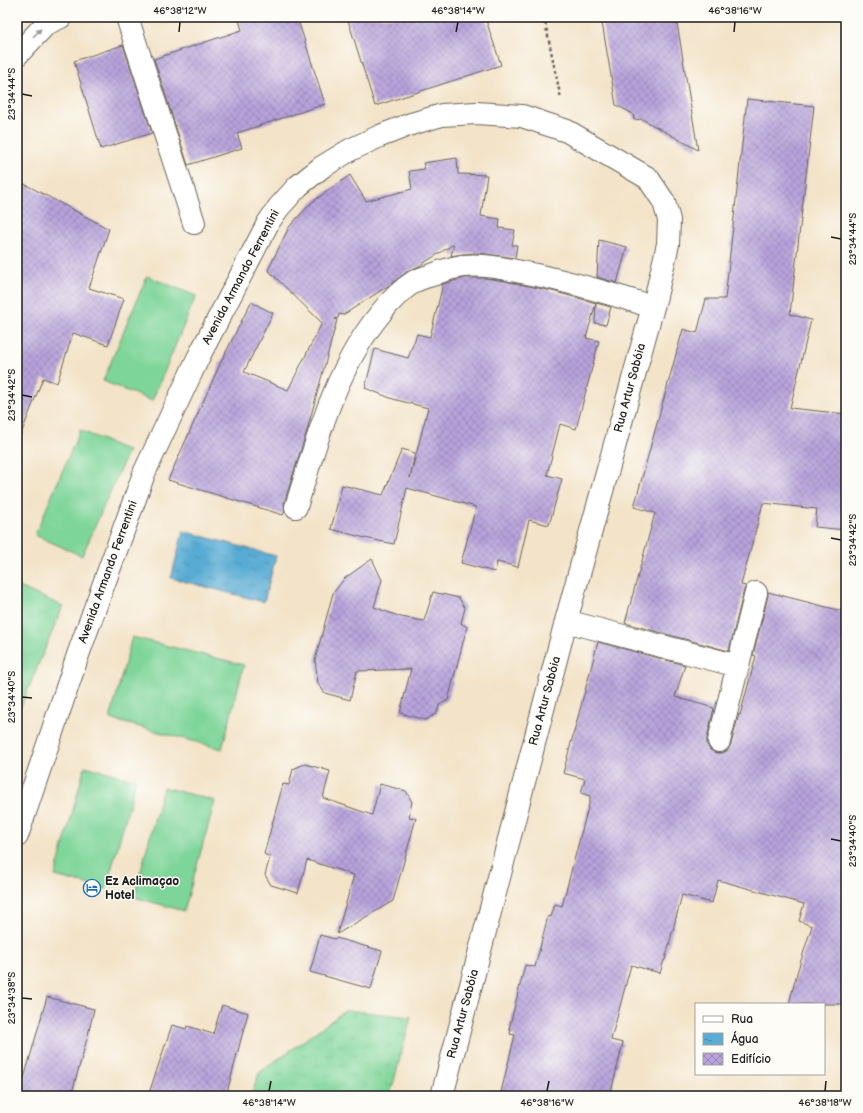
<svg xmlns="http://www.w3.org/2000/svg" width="863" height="1113" viewBox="0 0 863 1113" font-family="'Balsamiq Sans',sans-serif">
  <defs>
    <pattern id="grass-tufts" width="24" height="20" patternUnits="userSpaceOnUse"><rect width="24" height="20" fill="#7ed599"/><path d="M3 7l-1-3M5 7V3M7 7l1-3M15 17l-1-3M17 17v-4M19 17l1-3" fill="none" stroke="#6cb683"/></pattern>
    <pattern id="water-ripples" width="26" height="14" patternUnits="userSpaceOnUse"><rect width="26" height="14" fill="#59acd4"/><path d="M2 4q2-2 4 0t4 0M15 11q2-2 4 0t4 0" fill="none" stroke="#498bab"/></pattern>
    <pattern id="building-cross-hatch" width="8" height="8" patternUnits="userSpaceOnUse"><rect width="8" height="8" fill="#b8a3dc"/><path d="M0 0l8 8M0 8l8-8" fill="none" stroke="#9584b2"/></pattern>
  </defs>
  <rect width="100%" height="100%" fill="#fdfcf7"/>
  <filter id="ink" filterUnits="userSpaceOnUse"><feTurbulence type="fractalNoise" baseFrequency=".025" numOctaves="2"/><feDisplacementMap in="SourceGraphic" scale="8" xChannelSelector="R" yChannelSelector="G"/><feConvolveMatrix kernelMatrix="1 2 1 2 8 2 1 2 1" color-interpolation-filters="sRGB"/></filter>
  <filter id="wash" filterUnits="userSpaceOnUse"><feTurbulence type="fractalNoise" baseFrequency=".012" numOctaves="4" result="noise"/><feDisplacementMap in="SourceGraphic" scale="16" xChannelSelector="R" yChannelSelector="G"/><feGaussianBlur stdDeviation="0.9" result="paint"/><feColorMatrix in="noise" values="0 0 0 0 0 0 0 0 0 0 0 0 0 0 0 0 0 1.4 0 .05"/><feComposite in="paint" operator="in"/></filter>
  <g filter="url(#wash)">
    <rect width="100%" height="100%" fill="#f3e3c8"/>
    <path fill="url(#grass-tufts)" stroke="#4d785a" d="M346,1010l65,7 -21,79h-139l8,-23z"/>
    <path fill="#7ed599" stroke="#4d785a" d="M147,276l49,20 -44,105 -49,-20z
      M80,430l48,21 -46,105 -47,-21z
      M17,586l46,20 -44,105 -2,-1z
      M132,637l112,28 -22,84 -112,-30z
      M85,766l51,14 -30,109 -51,-13z
      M163,787l52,14 -31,110 -50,-14z"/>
    <path fill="url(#water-ripples)" stroke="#3a6478" d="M183,531l93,25 -12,46 -93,-24z"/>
    <g id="blocks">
      <path fill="url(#building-cross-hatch)" d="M238,17h59l28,87 -88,29 5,15 -54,17 -34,-106 88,-29z
        M347,17h138l16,48 -126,41z
        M601,17h75l22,133 -56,-31 -8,1 -1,-6 -17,-9z
        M123,45l29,88 -51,16 -27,-88z
        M747,99l67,7 -24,208 21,6 -21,88 56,6v116l-31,-3 2,-18 -54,-6 -22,82 5,1 -2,4 -15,61 -104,-28 30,-110 -21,-6 49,-178 14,4 9,-34h19z
        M457,158l1,16 29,1 -6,41 19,3 -1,9 16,2 -3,15h5l-2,13 -36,-5 -16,1 -12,2 3,-12 -35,22 -11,5 -17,13 -48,31 -4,-1 -1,4 -3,1 2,1 -31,114 -22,69 1,8 -2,4 -115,-35 53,-118 30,-60 22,11 -29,59 44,18 34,-67 -54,-53 21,-43 22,-24 39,-28 16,26 46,-12 -3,-18 16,-2 -2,-6z
        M17,180l92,49 -20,59 35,11 -16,46 -35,-12 -16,50 -14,-5 -24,61 -2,-1z
        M599,240l28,7 -10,36 -20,-6z
        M465,278h20l20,3 47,10 44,12 -10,35 13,3 -23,88 -16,-5 -13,51 15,4 -13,46 -20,-5 -11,47 -21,-5 -2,10 -34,-9 15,-56 -69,-19 -13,56 -29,-6 -34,-9 11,-44 41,10 19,-46 13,4 -5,25 18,-70 -35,-9 -28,-11 10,-39 33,9 9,-24 13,3 13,-53z
        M596,303l15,4 -5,18 -11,-2z
        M372,559l10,21 -8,27 27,10 23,4 9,-29 26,6 6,10 -4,15 6,4 -19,73 -9,5 -2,8 -11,7 -26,-7 11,-44 -54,2 -7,29 -25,-7 -7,-9 -3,-24 18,-67 12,-15z
        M768,592l74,19 3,104h1v289h-57l8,-31 15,-47 -13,-5 5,-17 -86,-24 -6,23 -30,-8 -17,65h-1l-4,13 -29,-8 -20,75 12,3 -13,53h-110l15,-61 -5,-1 1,-5h-2l16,-64 10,2 13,-51 3,1 4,-13 7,2 28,-106v-4l-9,-3 4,-14 -22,-6 35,-131 87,23 -10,32 39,11 -7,30v6l3,6 6,3h7l5,-3 3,-6 8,-30 1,1 16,-59 -3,-1 15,-59z
        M305,764l25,7 -7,27 49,17 8,-31 26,7 6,11 -3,15 7,1 -23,83 -56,33 17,-59 -47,-15 -9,33 -27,-8 -6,-10 5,-18 -6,-3 19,-70 6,1 4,-16z
        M320,935l15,4 1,-1 46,13 -11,38 -61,-17z
        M47,997l47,12 -6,26 -17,61h-52z
        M222,1005l26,8 -22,83h-78l24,-71 14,4 1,-3 26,8z"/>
    </g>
  </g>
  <g filter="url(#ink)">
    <use href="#blocks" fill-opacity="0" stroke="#676258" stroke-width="1"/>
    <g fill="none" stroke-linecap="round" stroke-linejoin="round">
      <defs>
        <path id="minor" d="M127,17l67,206
          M17,55l29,-31 15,-7
          M296,507c21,-67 39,-138 84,-193 10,-13 21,-24 35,-33 6,-3 14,-5 20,-7 9,-4 20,-7 29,-8 19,-2 39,2 57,6 45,8 88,21 132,35
          M566,621l172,45
          M719,741l37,-148
          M17,836l62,-184 66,-181 54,-115 69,-133 11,-16 19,-21 24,-19 28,-17 30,-14 31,-12 31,-9 34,-2 46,3 45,15 81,47 16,24 5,18 -1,24 -12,52 -90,325 -124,475"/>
      </defs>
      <use href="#minor" stroke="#676258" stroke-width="24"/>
      <path stroke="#676258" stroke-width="2.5" stroke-dasharray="3 3" stroke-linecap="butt" d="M544,17l17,82"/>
      <use href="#minor" stroke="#fff" stroke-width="22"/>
    </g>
    <defs><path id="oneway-solid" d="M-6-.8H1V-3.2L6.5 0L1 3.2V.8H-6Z"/></defs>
    <use fill="#999" href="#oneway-solid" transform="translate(37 33) rotate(-46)"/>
  </g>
  <path fill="none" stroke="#1c1c1c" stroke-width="1.5" d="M179,32l1,-10M456,32l2,-10M734,32l1,-10M22,94l10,2M831,237l10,2M22,395l10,2M831,538l10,2M22,697l10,1M831,839l10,2M22,998l10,1M269,1091l2,-10M547,1091l2,-10M825,1091l1,-10"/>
  <defs>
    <symbol id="hotel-ring" viewBox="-11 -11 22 22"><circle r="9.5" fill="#fdfcf7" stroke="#1f6fb2" stroke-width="1.5"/><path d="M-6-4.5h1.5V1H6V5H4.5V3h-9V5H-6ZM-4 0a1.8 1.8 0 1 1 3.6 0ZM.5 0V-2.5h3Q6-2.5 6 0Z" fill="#1f6fb2"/></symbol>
  </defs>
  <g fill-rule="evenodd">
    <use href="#hotel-ring" x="82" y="878" width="20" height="20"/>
  </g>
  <g text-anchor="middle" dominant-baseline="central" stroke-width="3" stroke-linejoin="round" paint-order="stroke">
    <g font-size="12" fill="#1c1c1c" stroke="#fdfcf7">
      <text transform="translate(241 277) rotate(-62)">Avenida Armando Ferrentini</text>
      <text transform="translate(630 388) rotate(-75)">Rua Artur Sabóia</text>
      <text transform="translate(108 572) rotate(-70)">Avenida Armando Ferrentini</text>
      <text transform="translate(545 701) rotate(-75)">Rua Artur Sabóia</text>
      <text transform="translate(463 1014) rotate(-75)">Rua Artur Sabóia</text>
    </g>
    <g font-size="12" font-weight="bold" fill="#1c1c1c" stroke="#fdfcf7" text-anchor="start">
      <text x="105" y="881">Ez Aclimaçao<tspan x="105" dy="14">Hotel</tspan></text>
    </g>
  </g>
  <rect width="863" height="1113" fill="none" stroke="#fdfcf7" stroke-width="44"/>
  <rect x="695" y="1003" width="130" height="72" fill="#fdfcf7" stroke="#a3a29f"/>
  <rect x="703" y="1016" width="20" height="6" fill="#ffffff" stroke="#a3a29f"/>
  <text x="731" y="1023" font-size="12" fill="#1c1c1c">Rua</text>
  <rect x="703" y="1033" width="20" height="12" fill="url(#water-ripples)" stroke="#a3a29f"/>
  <text x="731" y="1043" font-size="12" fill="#1c1c1c">Água</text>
  <rect x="703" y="1053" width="20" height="12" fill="url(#building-cross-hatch)" stroke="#a3a29f"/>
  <text x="731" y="1063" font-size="12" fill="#1c1c1c">Edifício</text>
  <rect x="22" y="22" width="819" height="1069" fill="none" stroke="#1c1c1c" stroke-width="1.5"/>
  <g font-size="10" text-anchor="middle" fill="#1c1c1c">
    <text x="180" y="14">46°38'12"W</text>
    <text x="458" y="14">46°38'14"W</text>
    <text x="735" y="14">46°38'16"W</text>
    <text transform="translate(11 94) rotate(-90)" y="4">23°34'44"S</text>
    <text transform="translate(852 239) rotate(-90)" y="4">23°34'44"S</text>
    <text transform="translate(11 395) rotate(-90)" y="4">23°34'42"S</text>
    <text transform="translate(852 540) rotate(-90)" y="4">23°34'42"S</text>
    <text transform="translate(11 697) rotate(-90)" y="4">23°34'40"S</text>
    <text transform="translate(852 841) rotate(-90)" y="4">23°34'40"S</text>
    <text transform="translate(11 998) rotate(-90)" y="4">23°34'38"S</text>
    <text x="269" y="1106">46°38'14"W</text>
    <text x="547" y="1106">46°38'16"W</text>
    <text x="825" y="1106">46°38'18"W</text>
  </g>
</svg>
